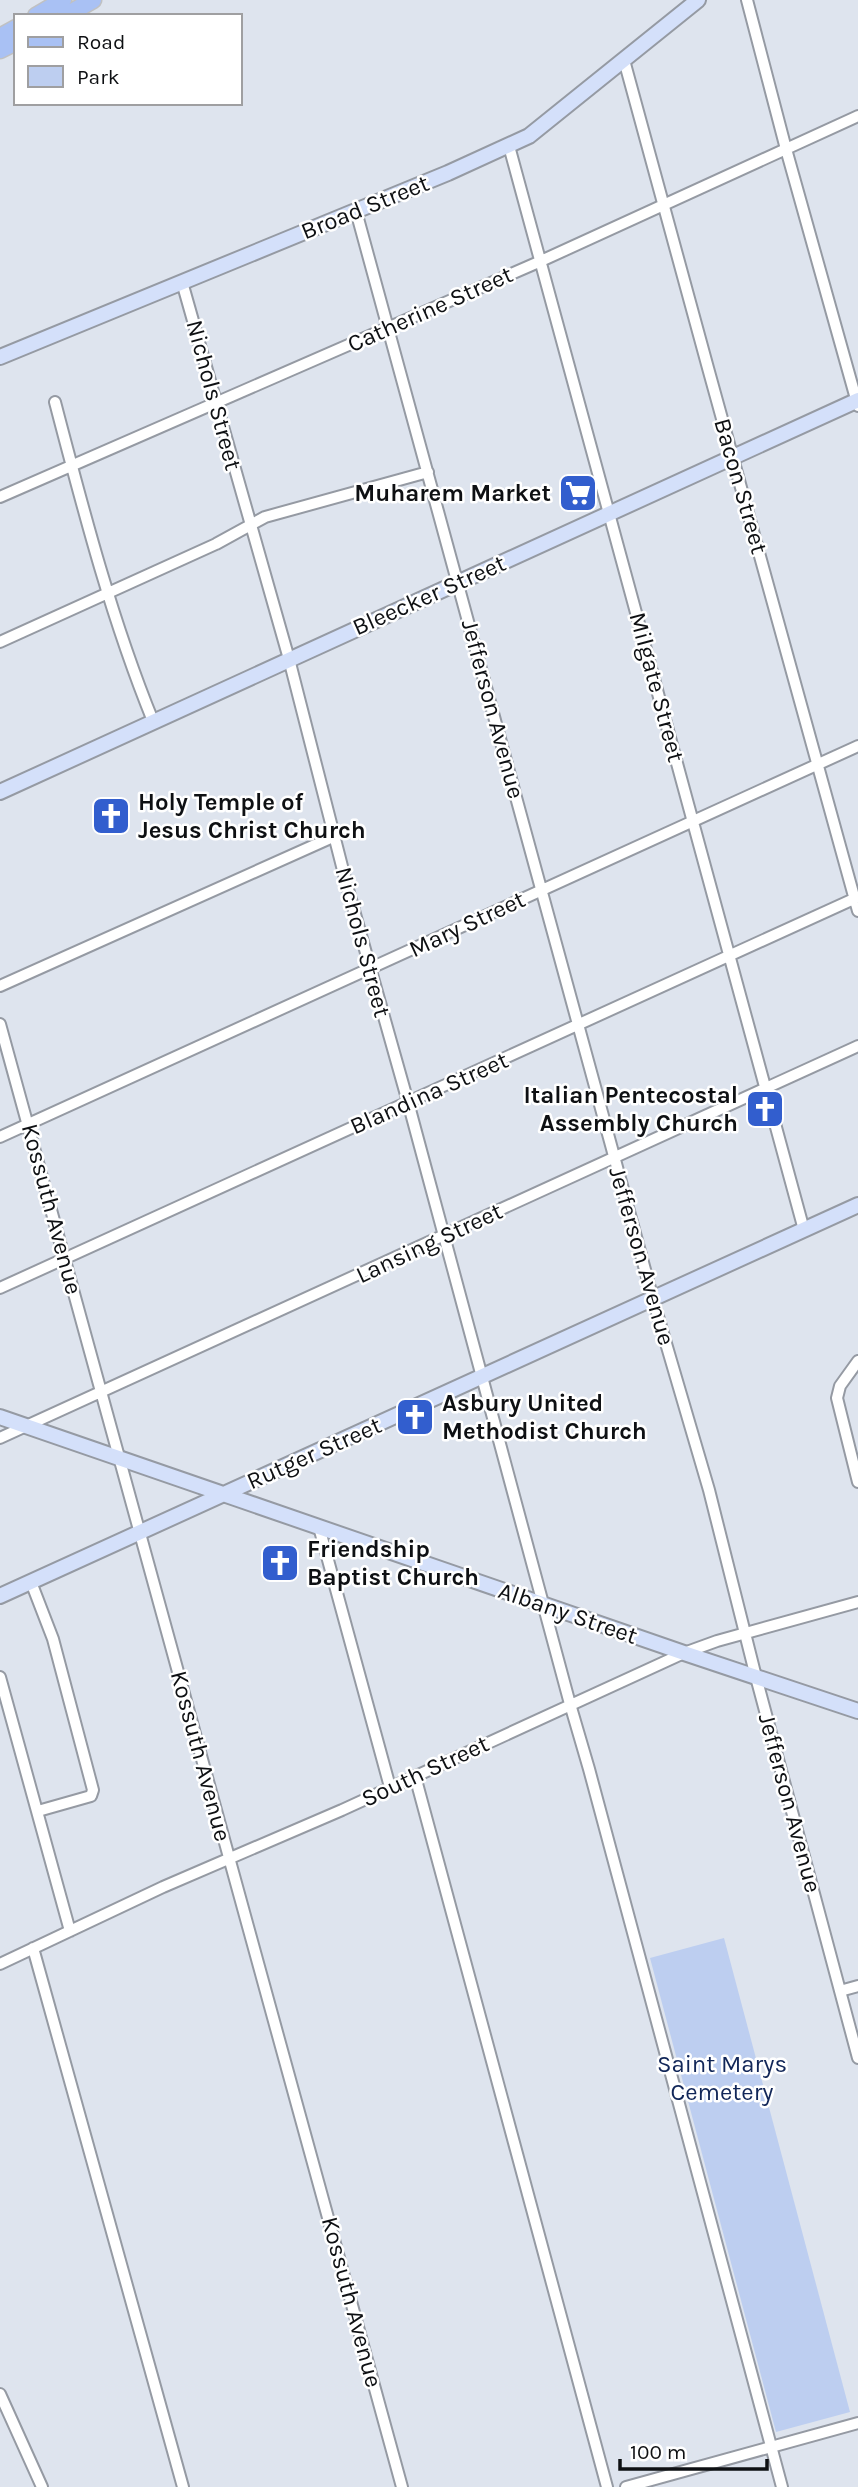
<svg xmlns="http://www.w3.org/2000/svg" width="858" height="2487" viewBox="0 0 858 2487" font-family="Karla,sans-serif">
  <rect width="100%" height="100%" fill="#dee4ee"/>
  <path fill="#bdcef0" d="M724,1938l126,474 -74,20 -126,-474z"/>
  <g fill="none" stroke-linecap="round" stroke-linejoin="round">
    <defs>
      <path id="street" d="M747,0l39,149 72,257
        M624,60c77,284 155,567 234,851
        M509,146l295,1084
        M356,211l297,1088 56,191 47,187 102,381
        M182,282l107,377 57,223 62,220 162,602 19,65 193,718
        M55,402c28,107 56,216 98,319
        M0,497l541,-236 317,-145
        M0,642l216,-98 49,-27 163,-45
        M0,986l335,-150
        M0,1024l402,1463
        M0,1137l858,-391
        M0,1288l858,-391
        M858,1361l-18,25 -3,12 21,84
        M0,1438l858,-392
        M319,1527l71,260
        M31,1582l22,57 40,151 -2,6 -53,15
        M0,1677l70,254
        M415,1776l192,711
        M33,1948l150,539
        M0,1964l163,-77 179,-77 342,-157 33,-12 141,-39
        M840,1991l18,-5
        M0,2394l42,93
        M626,2487l232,-64"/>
      <path id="secondary" d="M0,357l448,-184 81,-37 169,-136
        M0,792l858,-392
        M0,1417l684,236 174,58
        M0,1596l858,-391"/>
      <path id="primary" d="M36,16l27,-16
        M65,16l28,-16
        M0,37l16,-9
        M0,50l16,-8"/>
    </defs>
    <use href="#street" stroke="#959aa3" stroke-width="14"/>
    <use href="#secondary" stroke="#959aa3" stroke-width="18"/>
    <use href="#primary" stroke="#c0c1c2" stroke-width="19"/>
    <use href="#street" stroke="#fff" stroke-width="10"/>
    <use href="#secondary" stroke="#d4e0fa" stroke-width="14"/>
    <use href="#primary" stroke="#a9c1f4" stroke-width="16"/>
  </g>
  <defs>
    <symbol id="supermarket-square" viewBox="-11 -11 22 22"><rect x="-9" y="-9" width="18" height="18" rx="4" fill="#325ece" stroke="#fff"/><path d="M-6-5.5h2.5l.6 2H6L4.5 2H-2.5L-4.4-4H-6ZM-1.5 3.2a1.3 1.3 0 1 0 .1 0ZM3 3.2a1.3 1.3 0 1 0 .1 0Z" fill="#fff"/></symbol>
    <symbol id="church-square" viewBox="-11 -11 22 22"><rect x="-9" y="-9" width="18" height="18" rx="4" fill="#325ece" stroke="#fff"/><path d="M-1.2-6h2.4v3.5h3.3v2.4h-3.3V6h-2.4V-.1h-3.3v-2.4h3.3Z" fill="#fff"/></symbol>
  </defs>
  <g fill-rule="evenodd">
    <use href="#supermarket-square" x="556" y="471" width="44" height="44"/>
    <use href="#church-square" x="89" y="794" width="44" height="44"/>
    <use href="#church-square" x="743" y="1087" width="44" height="44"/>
    <use href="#church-square" x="393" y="1395" width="44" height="44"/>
    <use href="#church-square" x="258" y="1541" width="44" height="44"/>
  </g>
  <g text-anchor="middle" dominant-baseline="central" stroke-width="5" stroke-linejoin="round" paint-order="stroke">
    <g font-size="24" fill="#0e1013" stroke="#fff">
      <text transform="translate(365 207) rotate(-22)">Broad Street</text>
      <text transform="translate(430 309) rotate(-24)">Catherine Street</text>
      <text transform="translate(214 395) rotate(75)">Nichols Street</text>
      <text transform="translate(741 486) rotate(74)">Bacon Street</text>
      <text transform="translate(429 595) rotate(-24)">Bleecker Street</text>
      <text transform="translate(657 687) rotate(75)">Milgate Street</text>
      <text transform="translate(493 709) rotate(75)">Jefferson Avenue</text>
      <text transform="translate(467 924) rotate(-25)">Mary Street</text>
      <text transform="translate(363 942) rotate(75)">Nichols Street</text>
      <text transform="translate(429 1093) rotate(-24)">Blandina Street</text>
      <text transform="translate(52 1209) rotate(75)">Kossuth Avenue</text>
      <text transform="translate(429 1243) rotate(-25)">Lansing Street</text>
      <text transform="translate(642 1256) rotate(74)">Jefferson Avenue</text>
      <text transform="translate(314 1453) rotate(-24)">Rutger Street</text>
      <text transform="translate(568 1613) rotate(19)">Albany Street</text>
      <text transform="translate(201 1756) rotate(75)">Kossuth Avenue</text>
      <text transform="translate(425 1771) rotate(-25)">South Street</text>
      <text transform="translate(790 1803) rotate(75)">Jefferson Avenue</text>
      <text transform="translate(352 2302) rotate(75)">Kossuth Avenue</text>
    </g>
    <g font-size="24" font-weight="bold" fill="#0e1013" stroke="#fff" text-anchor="start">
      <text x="551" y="493" text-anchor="end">Muharem Market</text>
      <text x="138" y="802">Holy Temple of<tspan x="138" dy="28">Jesus Christ Church</tspan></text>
      <text x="738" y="1095" text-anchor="end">Italian Pentecostal<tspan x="738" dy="28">Assembly Church</tspan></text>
      <text x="442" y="1403">Asbury United<tspan x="442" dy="28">Methodist Church</tspan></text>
      <text x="307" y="1549">Friendship<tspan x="307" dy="28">Baptist Church</tspan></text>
    </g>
    <g font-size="24" fill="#112658" stroke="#fff">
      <text x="722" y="2064">Saint Marys<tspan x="722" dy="28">Cemetery</tspan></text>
    </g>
  </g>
  <rect x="14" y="14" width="228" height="91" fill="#ffffff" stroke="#9f9fa1" stroke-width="2"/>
  <rect x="28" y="37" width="35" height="10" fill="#a9c1f4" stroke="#9f9fa1" stroke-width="2"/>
  <text x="77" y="49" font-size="21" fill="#0e1013">Road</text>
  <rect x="28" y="66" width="35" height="21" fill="#bdcef0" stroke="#9f9fa1" stroke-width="2"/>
  <text x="77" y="84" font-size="21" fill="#0e1013">Park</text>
  <path d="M620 2459v10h147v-10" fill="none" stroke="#0e1013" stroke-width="3.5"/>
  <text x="630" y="2459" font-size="21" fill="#0e1013" stroke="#ffffff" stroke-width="5" paint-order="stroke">100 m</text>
</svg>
